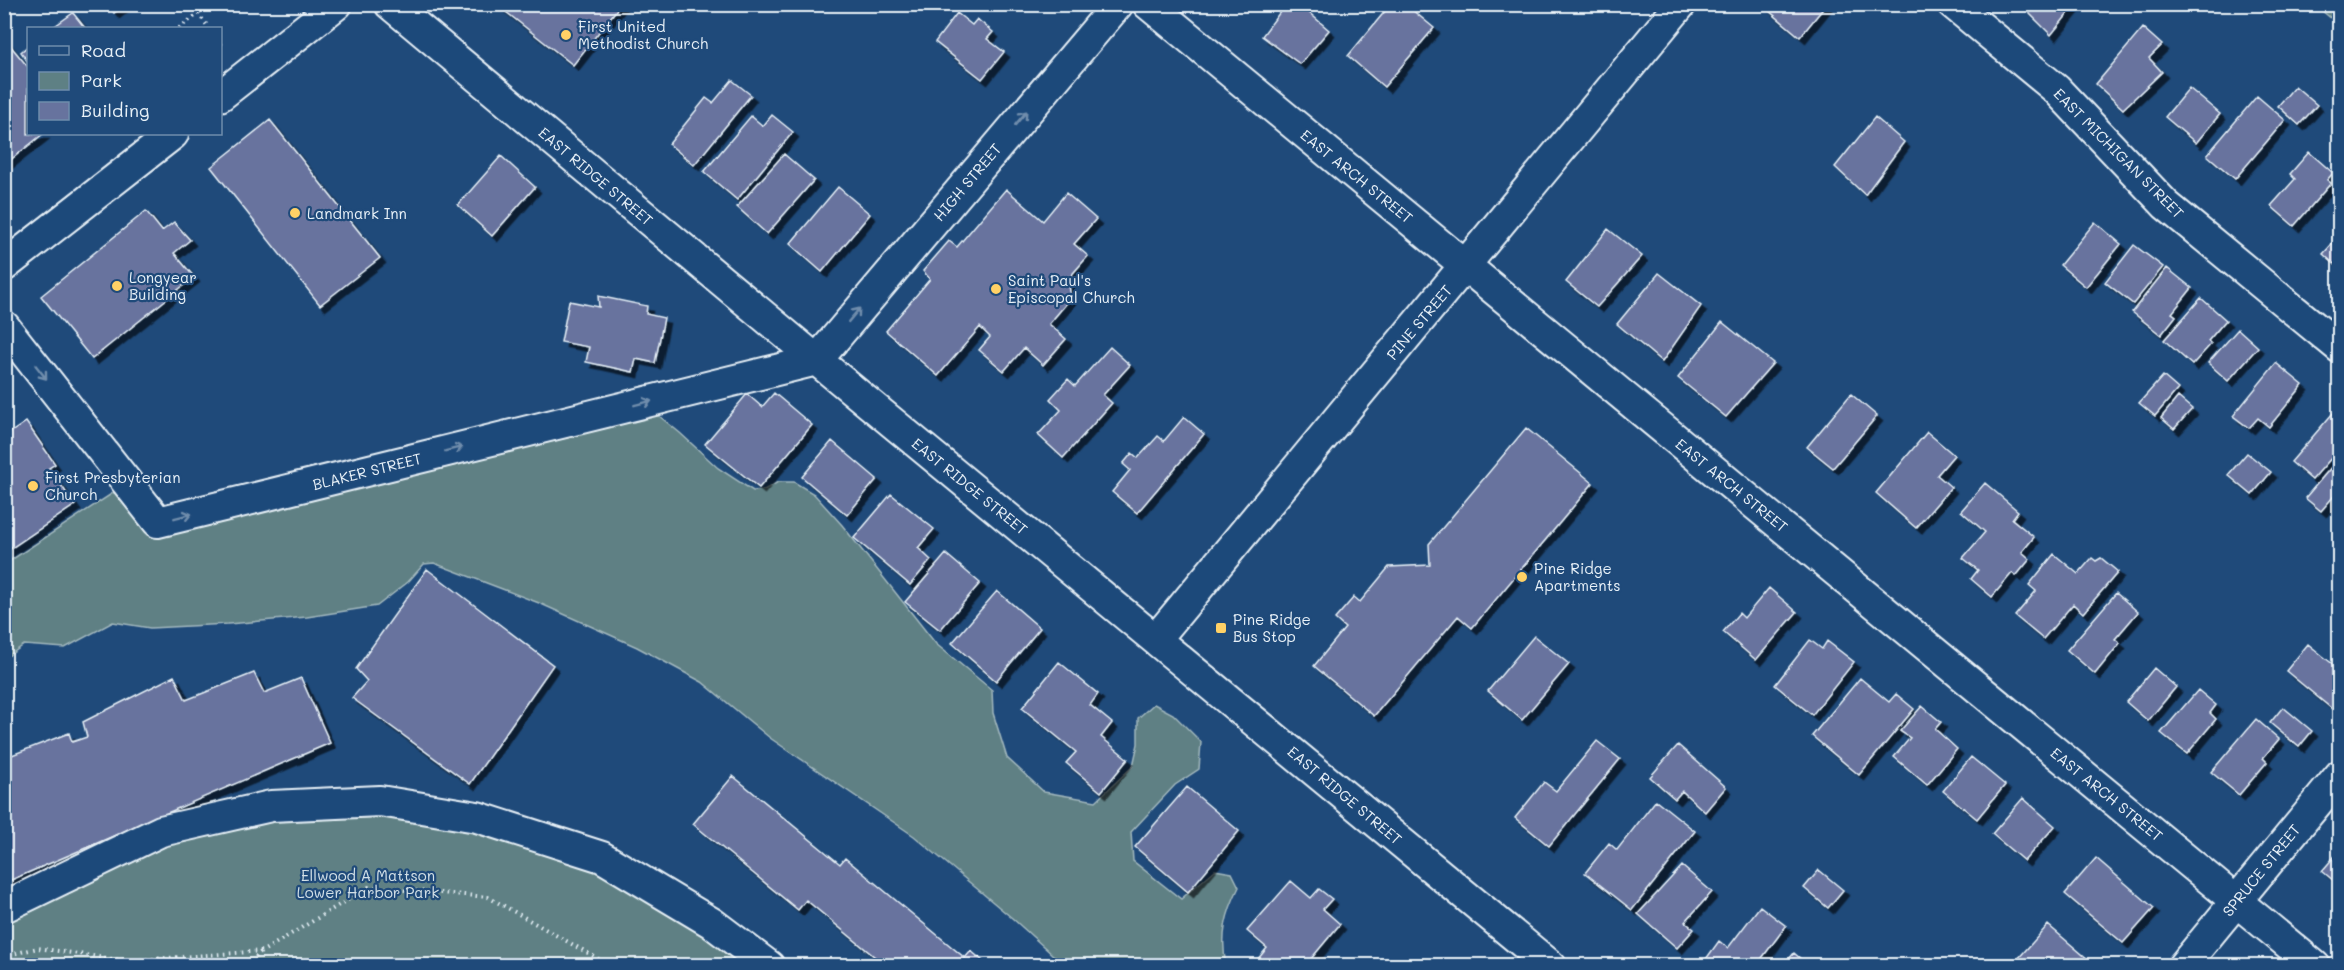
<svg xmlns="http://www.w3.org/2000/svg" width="2344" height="970" viewBox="0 0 2344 970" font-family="Mali,sans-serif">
  <defs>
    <filter id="shadow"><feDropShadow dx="5.5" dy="5.5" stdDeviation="0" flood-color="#0009"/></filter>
  </defs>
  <rect width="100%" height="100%" fill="#1f4a7a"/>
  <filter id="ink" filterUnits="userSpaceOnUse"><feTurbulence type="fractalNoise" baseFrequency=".0167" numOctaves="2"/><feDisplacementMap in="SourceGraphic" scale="12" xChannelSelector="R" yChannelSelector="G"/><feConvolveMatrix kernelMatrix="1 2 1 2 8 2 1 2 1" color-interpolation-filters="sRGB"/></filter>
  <g filter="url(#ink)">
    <path fill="#5e8084" stroke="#a3b8be" stroke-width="1.5" d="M2315,5h24v20z
      M653,411l27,22 38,35 35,23 11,-1 14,-8h16l20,12 28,31 94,119 56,46 1,23 14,45 37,34 52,9 37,-35 5,-22v-26l16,-14 19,10 28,28 -2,27 -24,16 -44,47 2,29 48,38 34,-29 17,3 7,14c-13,26 -19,49 -13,78h-162l-52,-47 -98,-82 -144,-98 -68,-56 -65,-35 -98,-44 -105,-40 -10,1 -16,18 -31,24 -70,11 -79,7 -78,4 -37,-6 -48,26 -41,-3 -19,13v-94l111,-73 13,9 12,25 21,8z
      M380,801l222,56 167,109h-764v-59l156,-76z"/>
    <path fill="#67739e" stroke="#e8f1f8" stroke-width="1.5" filter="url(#shadow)" d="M107,4h18l-11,9z
      M496,4h125l-48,61z
      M1286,4h13l30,26 -29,34 -38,-28z
      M1391,4h14l29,24 -50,59 -36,-31z
      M1761,4h65v1l-26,32z
      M2020,4h56l-25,31z
      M73,13l12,15h-33z
      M957,13l15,12 5,-6 16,13 -6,7 17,13 -22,27 -47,-37z
      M2143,28l19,17 -13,13 13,14 -39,37 -27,-25z
      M4,38l24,29v67h15l-39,31z
      M28,46v16l-7,-10z
      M732,80l19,15 -57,70 -25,-21 37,-46 7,5z
      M2295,86l22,19 -18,20 -21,-19z
      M2189,88l31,26 -24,29 -31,-26z
      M2257,96l28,24 -50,59 -28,-24z
      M772,115l21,17 -56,68 -33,-28 47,-56 12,10z
      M1875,117l29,25 -39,53 -30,-28z
      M270,120l110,138 -60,47 -109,-138z
      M2309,152l24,21 -6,7 4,3 -37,43 -23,-20 24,-27 -5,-5z
      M784,154l30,26 -47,54 -30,-27z
      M501,156l34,31 -43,49 -34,-31z
      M838,187l32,27 -48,58 -32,-28z
      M1006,189l37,32 23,-28 30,26 -22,25 14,12 -20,23 3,19 -22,26 17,15 -23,26 -19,-17 -20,23 -25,-21 11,-13 -10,-10 -42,49 -52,-45 44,-52 -7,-8 26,-30 8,6z
      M146,211l16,20 12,-9 16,18 -16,13 20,24 -102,82 -51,-63z
      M2095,222l26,22 -35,43 -26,-22z
      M1608,229l34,27 -45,51 -31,-25z
      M2340,235v34l-17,-15z
      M2134,245l29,22 -30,37 -28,-22z
      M2167,268l25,20 -20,25 4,3 -15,19 -29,-23z
      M1659,273l42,33 -39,56 -45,-38z
      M598,296l49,10 -1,8 18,4 -9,45 -19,-4 -3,13 -47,-10 3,-15 -28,-5 8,-41 30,6z
      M2201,298l25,22 -18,21 3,3 -19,21 -28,-25z
      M1722,322l51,41 -47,54 -48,-39z
      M2238,329l20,18 -30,34 -20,-18z
      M1110,347l20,18 -27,30 9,8 -49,55 -25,-23 23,-25 -11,-11 18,-20 7,7z
      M2276,363l27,22 -34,42 -11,-9 -9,10 -16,-12z
      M2163,376l15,13 -23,27 -16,-13z
      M774,393l38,32 -53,63 -54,-44 42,-50 15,13z
      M1851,394l26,22 -44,52 -26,-21z
      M2178,397l14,12 -18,20 -13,-11z
      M2333,413l7,5v30l-28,32 -21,-18z
      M1184,417l20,17 -67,79 -25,-21 18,-22 -7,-6 9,-11 6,5 20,-22 6,5z
      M26,422l29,42 -6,4 26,37 -71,48v-116z
      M1526,428l67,55 -121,145 -14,-12 -84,100 -60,-50 31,-38 -10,-9 19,-22 6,5 29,-35 41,-2 -1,-21z
      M1927,432l27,23 -17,20 14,12 -35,41 -40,-35z
      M832,441l45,38 -30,36 -45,-38z
      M2247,453l24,19 -19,23 -24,-20z
      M2340,457v32l-19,22 -16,-13z
      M1985,483l33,28 -6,8 22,18 -12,15 8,7 -14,17 -4,-3 -20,24 -21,-18 7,-9 -15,-12 22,-26 -24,-21z
      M891,494l43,35 -16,19 13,12 -21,25 -56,-47z
      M946,554l34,29 -40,47 -35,-28z
      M2054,554l24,20 14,-16 4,3 5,-3 17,14 -35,41 -10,-9 -30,35 -28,-23 21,-25 -7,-6z
      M427,569l126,96 -83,119 -118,-86 15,-17 -11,-12z
      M1769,588l28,24 -41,48 -33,-28 16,-19 5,5z
      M997,591l43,37 -44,53 -44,-38z
      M2116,593l22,19 -23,27 5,4 -25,31 -28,-24z
      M1534,636l35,28 -47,56 -34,-29z
      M1810,640l12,9 5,-8 27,21 -42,53 -37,-30z
      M2308,644l32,26v39l-3,4 -51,-42z
      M1059,662l39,32 -8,11 22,18 -11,14 27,22 -27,33 -35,-29 10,-11 -54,-44z
      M2154,668l22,19 -28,34 -22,-19z
      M254,673l10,20 37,-15 29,65 -326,140v-125l65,-25 3,9 15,-5 -4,-15 91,-46 12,24z
      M1860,678l29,24 7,-8 18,15 -55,66 -47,-39z
      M2198,690l18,15 -6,8 6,6 -29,35 -26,-21z
      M1922,706l19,16 -6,7 22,20 -30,36 -33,-28 16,-19 -10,-7z
      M2283,707l29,24 -13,16 -29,-24z
      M2256,719l23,20 -16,19 4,4 -28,33 -28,-23z
      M1597,741l23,18 -71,87 -34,-28 29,-36 12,9z
      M1678,745l48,42 -21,25 -23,-21 -7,8 -25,-22z
      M1971,757l34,28 -28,34 -34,-28z
      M733,776l107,88 5,-6 120,100 6,-7 18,15h-103l-80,-66 -8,10 -105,-86z
      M1187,787l52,44 -51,61 -53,-45z
      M2023,798l32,28 -31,35 -32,-27z
      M1656,800l39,31 -63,79 -47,-37 24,-30 8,7z
      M2340,850v36l-18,-15z
      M2096,858l58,50 -31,35 -58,-49z
      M1682,866l30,26 -27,30 9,7 -17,19 -39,-34z
      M1819,870l24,20 -15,18 -24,-20z
      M1291,881l20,17 8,-9 13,10 -9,10 17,15 -35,42h-53l15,-18 -20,-17z
      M1760,906l26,20 -30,40h-55l18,-25 9,7z
      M2048,925l48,41h-73l-6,-6z
      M1794,953l15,13h-26z"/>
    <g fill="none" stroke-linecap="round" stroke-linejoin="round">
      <defs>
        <path id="minor" d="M390,4l435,363 726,599
          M1148,4l1167,962
          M1953,4l103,85 110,116 174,143
          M220,96l117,-92
          M4,266l169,-132
          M4,326l154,196 659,-162 301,-356
          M1156,639l525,-635
          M4,907l157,-76 110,-25 109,-5 97,16 125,40 110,66 57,43
          M2183,966l157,-191"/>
      </defs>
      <use href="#minor" stroke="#e8f1f8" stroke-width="34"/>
      <path stroke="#e8f1f8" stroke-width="4" stroke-dasharray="1.5 4.5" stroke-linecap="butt" d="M191,4l18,24
        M179,28l19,-14
        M220,44l3,4
        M4,956l34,-8 88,13 137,-10 106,-64 119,10 123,69
        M247,966l15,-15"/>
      <use href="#minor" stroke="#1f4a7a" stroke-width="30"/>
    </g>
    <defs><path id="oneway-shaft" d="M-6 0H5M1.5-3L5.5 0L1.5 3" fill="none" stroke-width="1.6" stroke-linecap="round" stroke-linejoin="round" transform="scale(1.5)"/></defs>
    <g stroke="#6f8dac">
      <use href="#oneway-shaft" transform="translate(1021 118) rotate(-50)"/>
      <use href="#oneway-shaft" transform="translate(854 315) rotate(-50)"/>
      <use href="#oneway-shaft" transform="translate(41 372) rotate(52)"/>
      <use href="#oneway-shaft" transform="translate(643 403) rotate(-14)"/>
      <use href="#oneway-shaft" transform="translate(454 449) rotate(-14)"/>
      <use href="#oneway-shaft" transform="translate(183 516) rotate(-14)"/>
    </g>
  </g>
  <g fill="#ffd166" stroke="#1f4a7a" stroke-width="2">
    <circle cx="566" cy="35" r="6"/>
    <circle cx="295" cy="213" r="6"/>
    <circle cx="117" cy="286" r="6"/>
    <circle cx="996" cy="289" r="6"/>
    <circle cx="33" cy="486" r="6"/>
    <circle cx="1522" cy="577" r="6"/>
    <rect x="1215" y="622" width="12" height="12" rx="3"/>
  </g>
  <g text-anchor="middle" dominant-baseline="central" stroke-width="4.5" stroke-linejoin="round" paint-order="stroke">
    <g font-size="15" fill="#e8f1f8" stroke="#1f4a7a" text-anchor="start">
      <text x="578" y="26">First United<tspan x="578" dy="17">Methodist Church</tspan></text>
      <text x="307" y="213">Landmark Inn</text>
      <text x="129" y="277">Longyear<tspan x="129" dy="17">Building</tspan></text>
      <text x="1008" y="280">Saint Paul's<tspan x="1008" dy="17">Episcopal Church</tspan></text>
      <text x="45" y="477">First Presbyterian<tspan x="45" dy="17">Church</tspan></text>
      <text x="1534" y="568">Pine Ridge<tspan x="1534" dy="17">Apartments</tspan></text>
      <text x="1233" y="619">Pine Ridge<tspan x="1233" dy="17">Bus Stop</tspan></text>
    </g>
    <g font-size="15" fill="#e8f1f8" stroke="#1f4a7a">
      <text transform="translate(2119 153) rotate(45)">EAST MICHIGAN STREET</text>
      <text transform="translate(596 176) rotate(40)">EAST RIDGE STREET</text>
      <text transform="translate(1357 176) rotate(39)">EAST ARCH STREET</text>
      <text transform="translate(967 182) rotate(-50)">HIGH STREET</text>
      <text transform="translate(1419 322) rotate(-50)">PINE STREET</text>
      <text transform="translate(367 471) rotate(-14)">BLAKER STREET</text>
      <text transform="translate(1732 485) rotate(39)">EAST ARCH STREET</text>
      <text transform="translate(970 486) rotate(39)">EAST RIDGE STREET</text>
      <text transform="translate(2107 794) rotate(39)">EAST ARCH STREET</text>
      <text transform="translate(1345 795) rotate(40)">EAST RIDGE STREET</text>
      <text transform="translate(2261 870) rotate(-51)">SPRUCE STREET</text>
    </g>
    <g font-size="15" fill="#d3e0e7" stroke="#1f4a7a">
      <text x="368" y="875">Ellwood A Mattson<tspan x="368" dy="17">Lower Harbor Park</tspan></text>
    </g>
  </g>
  <rect width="2344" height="970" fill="none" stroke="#1f4a7a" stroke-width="24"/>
  <rect x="12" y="12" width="2320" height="946" fill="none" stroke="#e8f1f8" stroke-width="2" filter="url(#ink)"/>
  <rect x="27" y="27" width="195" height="108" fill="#1f4a7a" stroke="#6f8dac" stroke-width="1.5"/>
  <rect x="39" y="46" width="30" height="9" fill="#1f4a7a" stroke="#6f8dac" stroke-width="1.5"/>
  <text x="81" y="57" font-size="18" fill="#e8f1f8">Road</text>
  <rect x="39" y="72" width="30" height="18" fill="#5e8084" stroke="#6f8dac" stroke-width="1.5"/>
  <text x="81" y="87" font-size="18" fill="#e8f1f8">Park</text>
  <rect x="39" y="102" width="30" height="18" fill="#67739e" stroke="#6f8dac" stroke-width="1.5"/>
  <text x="81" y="117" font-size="18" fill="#e8f1f8">Building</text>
</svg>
